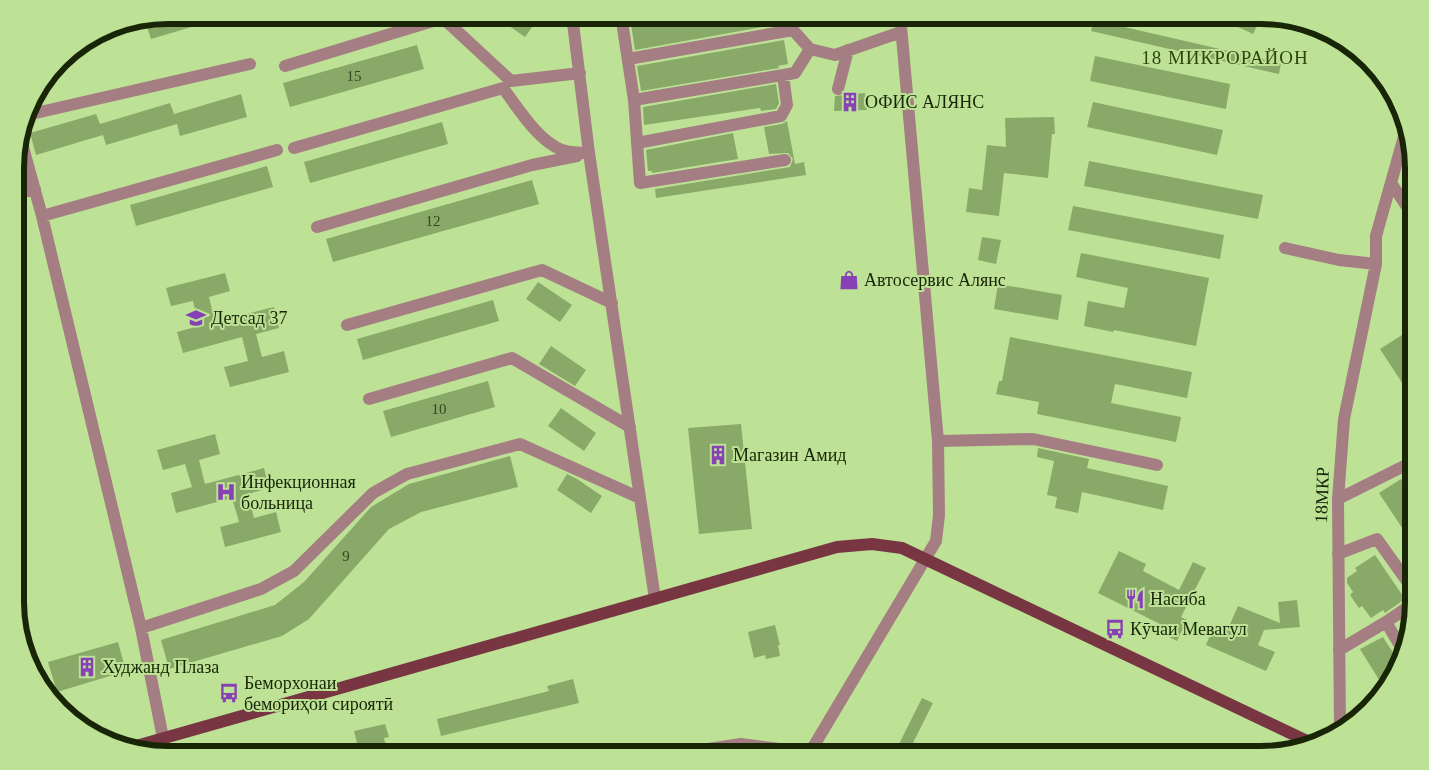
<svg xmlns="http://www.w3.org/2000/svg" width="1429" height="770" viewBox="0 0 1429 770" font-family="Georgia,serif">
  <rect width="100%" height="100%" fill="#bde296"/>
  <path fill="#89a969" d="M168,15h54v3l-71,21 -4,-12 -60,18 -2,-3 25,-15z
    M493,15h37l7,5 -12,17z
    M658,15h121l1,9 -145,26 -4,-26 9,-2 3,-5z
    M1212,15h50l-9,19z
    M1094,20l187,43 -2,11 -188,-43z
    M784,40l4,24 -10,2 1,2 -138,23 -4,-25z
    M417,45l7,24 -134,38 -7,-24z
    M1095,56l135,28 -4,25 -136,-28z
    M776,84l3,19 -3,6 -15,2 -1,-3 -116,17 -1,-18z
    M865,93l2,17 -33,1 1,-15z
    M241,94l6,23 -67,19 -3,-12 -71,21 -3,-10 -67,20 -6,-22 66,-19 4,10 70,-21 4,11z
    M1093,102l130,28 -6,25 -130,-28z
    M1054,117l1,17h-3l-4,44 -44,-5 -5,43 -33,-4 3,-24 13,2 5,-45 19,2 -1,-29z
    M787,121l8,43 9,-2 2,13 -150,23 -1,-9 135,-22 3,-8 -5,-6 -19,1 -5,-27 18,-3z
    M442,122l6,22 -138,39 -6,-21z
    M733,133l5,26 -86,14v-2h-4l-2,-21z
    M1089,161l174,34 -5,24 -174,-33z
    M267,166l6,21 -137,39 -6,-21z
    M532,180l7,24 -206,58 -7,-23z
    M1073,206l151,29 -4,24 -152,-29z
    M982,237l19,3 -5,24 -18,-4z
    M1081,253l128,25 -13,68 -82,-16 -1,2 -29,-6 4,-25 36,7 4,-20 -52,-11z
    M225,273l5,18 -21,6 6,25 59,-15 5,21 -23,6 6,23 22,-6 5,21 -59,15 -6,-20 24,-6 -6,-24 -59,16 -6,-21 22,-6 -6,-25 -22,5 -5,-18z
    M538,282l34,23 -12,17 -34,-23z
    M998,284l64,11 -4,25 -64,-11z
    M493,300l6,21 -136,39 -6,-21z
    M1402,335l12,19v47l-34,-52z
    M1010,337l182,35 -5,26 -72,-14 -4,19 70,14 -5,25 -139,-28 2,-12 -43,-8 3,-13h3z
    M551,346l35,24 -11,16 -36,-22z
    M488,381l7,26 -104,30 -8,-26z
    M561,408l35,25 -12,18 -36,-25z
    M741,424l11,105 -53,5 -11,-106z
    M215,434l5,20 -21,6 6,24 59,-16 5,20 -21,6 6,24 22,-6 5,20 -56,15 -5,-20 19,-5 -7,-24 -56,15 -5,-20 21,-6 -7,-23 -22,6 -6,-20z
    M1038,448l51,11 -2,9 81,18 -5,24 -81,-18 -4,21 -23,-5 2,-11 -10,-2 7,-34 -17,-4z
    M510,456l8,31 -97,25 -32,17 -80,90 -27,17 -113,33 -8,-29 114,-35 29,-23 67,-75 38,-23z
    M567,474l10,5 25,17 -11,17 -34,-23z
    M1401,479l13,20v47l-35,-53z
    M1119,551l27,13 -3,7 36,19 14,-28 13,6 -25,49 6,3 -10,21 -19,-10 4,-6 -64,-32z
    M1375,555l30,44 -20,14 -2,-3 -12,8 -9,-12 -3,2 -9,-13 3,-3 -6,-9v-5l10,-7 -2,-3z
    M1297,600l3,27 -36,3 -6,15 17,7 -9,19 -60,-26 8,-19 13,5 11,-25 42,17 -2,-21z
    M775,625l5,20h-2l2,11 -14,3 -1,-4 -11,3 -6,-26z
    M1383,637l16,25 -5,16 -10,10 -24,-39z
    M118,642l8,29 -69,21 -9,-30z
    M573,679l6,24 -138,33 -4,-17 112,-28 -2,-5z
    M922,698l11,5 -23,46 -11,-5z
    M385,724l4,13 -5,1 3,12 -27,5 -6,-24z"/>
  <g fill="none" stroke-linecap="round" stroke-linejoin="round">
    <path stroke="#a57e83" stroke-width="12" d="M572,15l17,138 66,446
      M621,15l13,85 6,83 145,-23
      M790,15l3,15
      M622,17l13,-2
      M628,59l165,-29 17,19 25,6 66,-23
      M285,66l158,-48 68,63 69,-8
      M838,89l10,-39
      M634,100l161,-27 15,-24
      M27,115l223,-51
      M20,136l22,80 99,412 22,110
      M637,143l144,-27 6,-11 -4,-30
      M294,148l209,-60c15,20 35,53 59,62 9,3 18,3 27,3
      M1391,183l23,34
      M16,194l19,-5
      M42,216l235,-66
      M317,227l215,-62 45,-9
      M1285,248l54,12 37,4
      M347,325l195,-55 70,33
      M369,399l143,-41 118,69
      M938,441l95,-2 124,26
      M1338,499l68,-34 8,12
      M1338,554l39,-15 37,52
      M16,611l27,78
      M1386,622l28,-19
      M141,628l120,-39 33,-18 79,-78 34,-19 113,-30 120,54
      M1339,650l47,-28 16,27
      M1340,731l-2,-232 6,-80 32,-155v-28l29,-103
      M809,754l127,-213 3,-26 -1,-74 -38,-426
      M668,755l73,-11 54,7 16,4"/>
    <path stroke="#783643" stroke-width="12" d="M136,746l701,-199 35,-3 30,4 23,11 384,183"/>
  </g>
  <defs>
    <symbol id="building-bare" viewBox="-9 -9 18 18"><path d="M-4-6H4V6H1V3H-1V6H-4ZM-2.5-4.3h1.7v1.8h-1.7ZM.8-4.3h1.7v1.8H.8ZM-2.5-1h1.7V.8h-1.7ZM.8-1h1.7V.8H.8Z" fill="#8841b4" stroke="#bde296" stroke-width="2.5" paint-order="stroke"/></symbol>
    <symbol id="shop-bare" viewBox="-9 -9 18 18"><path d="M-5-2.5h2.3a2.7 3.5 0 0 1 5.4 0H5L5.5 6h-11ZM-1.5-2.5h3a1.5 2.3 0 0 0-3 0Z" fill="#8841b4" stroke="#bde296" stroke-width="2.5" paint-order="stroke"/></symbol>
    <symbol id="school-bare" viewBox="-9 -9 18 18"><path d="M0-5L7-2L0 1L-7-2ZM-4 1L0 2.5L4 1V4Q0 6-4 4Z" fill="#8841b4" stroke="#bde296" stroke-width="2.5" paint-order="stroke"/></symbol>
    <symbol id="hospital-bare" viewBox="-9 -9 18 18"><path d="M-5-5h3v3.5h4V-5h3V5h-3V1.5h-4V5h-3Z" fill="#8841b4" stroke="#bde296" stroke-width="2.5" paint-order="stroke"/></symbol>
    <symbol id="restaurant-bare" viewBox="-9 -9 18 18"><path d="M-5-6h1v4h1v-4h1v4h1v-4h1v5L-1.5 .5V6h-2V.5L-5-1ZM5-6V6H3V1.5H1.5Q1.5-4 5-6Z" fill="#8841b4" stroke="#bde296" stroke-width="2.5" paint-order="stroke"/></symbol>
    <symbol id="bus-bare" viewBox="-9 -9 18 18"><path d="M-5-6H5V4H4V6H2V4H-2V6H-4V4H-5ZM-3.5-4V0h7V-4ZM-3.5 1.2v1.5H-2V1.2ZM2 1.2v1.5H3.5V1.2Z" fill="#8841b4" stroke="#bde296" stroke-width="2.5" paint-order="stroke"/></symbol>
  </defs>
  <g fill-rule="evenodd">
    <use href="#building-bare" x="836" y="88" width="28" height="28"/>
    <use href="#shop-bare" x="835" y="266" width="28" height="28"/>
    <use href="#school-bare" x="182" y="304" width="28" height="28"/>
    <use href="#building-bare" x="704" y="441" width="28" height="28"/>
    <use href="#hospital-bare" x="212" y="478" width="28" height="28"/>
    <use href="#restaurant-bare" x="1121" y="585" width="28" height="28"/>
    <use href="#bus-bare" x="1101" y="615" width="28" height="28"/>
    <use href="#building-bare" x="73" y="653" width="28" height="28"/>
    <use href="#bus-bare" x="215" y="679" width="28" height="28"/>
  </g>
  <g text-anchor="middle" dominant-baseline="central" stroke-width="4" stroke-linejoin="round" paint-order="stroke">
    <g font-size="15" fill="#344720">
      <text x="354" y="76">15</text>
      <text x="433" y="221">12</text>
      <text x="439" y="409">10</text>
      <text x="346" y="556">9</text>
    </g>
    <g font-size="18" fill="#182607" stroke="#bde296" text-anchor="start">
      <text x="865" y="102">ОФИС АЛЯНС</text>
      <text x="864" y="280">Автосервис Алянс</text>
      <text x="211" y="318">Детсад 37</text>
      <text x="733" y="455">Магазин Амид</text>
      <text x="241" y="482">Инфекционная<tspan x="241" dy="21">больница</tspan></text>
      <text x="1150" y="599">Насиба</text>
      <text x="1130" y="629">Кӯчаи Мевагул</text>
      <text x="102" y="667">Худжанд Плаза</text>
      <text x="244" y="683">Беморхонаи<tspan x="244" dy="21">бемориҳои сироятӣ</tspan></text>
    </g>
    <g font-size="18" fill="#182607" stroke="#bde296">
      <text transform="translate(1322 495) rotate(-88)">18МКР</text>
    </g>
    <g font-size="19" letter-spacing="1" fill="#2e460d" stroke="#bde296">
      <text x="1225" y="57">18 МИКРОРАЙОН</text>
    </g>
  </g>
  <path d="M0 0H1429V770H0ZM168 24H1261A144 144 0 0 1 1405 168V602A144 144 0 0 1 1261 746H168A144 144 0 0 1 24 602V168A144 144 0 0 1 168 24Z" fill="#bde296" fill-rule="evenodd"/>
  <path fill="none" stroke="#182607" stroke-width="6" d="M168 24H1261A144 144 0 0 1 1405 168V602A144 144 0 0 1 1261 746H168A144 144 0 0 1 24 602V168A144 144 0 0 1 168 24Z"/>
</svg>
